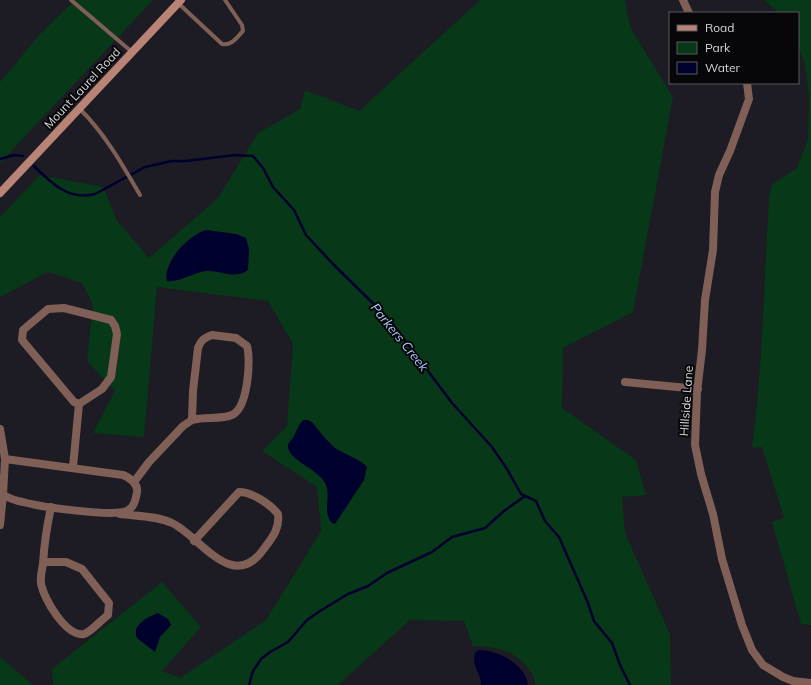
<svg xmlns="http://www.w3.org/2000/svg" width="811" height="685" viewBox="0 0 811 685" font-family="Mulish,sans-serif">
  <rect width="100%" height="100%" fill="#1d1b23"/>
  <path fill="#073818" d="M70,0h83l-153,163v-81l40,-48 32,-31z
    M480,0h145l5,27 43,70 -40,215 -70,36 -1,60 74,52 10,35 -24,2 3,36 45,101 1,51h-136c0,-7 -3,-11 -7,-17 -15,-19 -32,-21 -55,-22l-9,-25 -54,-1 -72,65h-285l-1,-16 110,-87 39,45 -39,44 18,7 86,-58 55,-89 -4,-44 -55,-36 25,-25 6,-82 -25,-43 -111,-14 -13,150 -51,-4 22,-42 -28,-30 6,-56 -11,-22 -34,-11 -48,25v-80l40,-42 63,12 14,33 32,38 69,-60 40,-65 42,-24 5,-19 54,21z
    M764,0h47v625l-10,-1 -29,-102 12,-4 -22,-71 -10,1c11,-83 12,-168 17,-251l3,-13 25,-16 11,-29 1,-43 -4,-31 -7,-20v-32h-19z
    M0,657l33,28h-33z"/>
  <path fill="#00002f" d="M207,230l29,4 10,4 3,11 -1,21c-13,10 -27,0 -42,1 -12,1 -27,12 -39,10 -5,-18 23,-48 40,-51z
    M303,420h5l4,2c7,9 14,18 23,26 9,6 27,12 32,19l-3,13 -29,44 -3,-1c-10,-11 -1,-25 -6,-38 -6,-16 -38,-24 -38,-39 0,-3 4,-7 6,-10 3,-6 5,-12 9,-16z
    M158,613l10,6 3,6 -11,12 -5,15 -18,-14c-6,-13 11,-21 21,-25z
    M479,650c19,0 47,15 49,35h-47c0,-12 -10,-19 -6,-32z"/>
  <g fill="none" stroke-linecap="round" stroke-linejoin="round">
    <path stroke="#00002f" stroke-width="2.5" d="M0,159l14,-4 9,1
      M34,166c17,17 35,35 61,28l50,-27 27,-6h14l49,-6 18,1 10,12 10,19 21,23 12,25 27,29 56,55 63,84 40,44 15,22 14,25 15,7 9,20 14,16 29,66 6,18 18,22 8,22 10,20
      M249,685l4,-14 8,-12 9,-7 18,-10 19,-22 13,-9 28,-17 20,-8 19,-13 45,-21 20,-15 33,-9 19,-17 21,-15"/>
    <path stroke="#7f5f56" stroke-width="4" d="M71,0l61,52
      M178,3l44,41c10,2 15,-7 21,-13l-1,-6 -17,-25
      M80,109c25,25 42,55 60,86"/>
    <path stroke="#7f5f56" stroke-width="8" d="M683,0l6,13
      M747,83l2,16 -19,52 -11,24 -4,17 -2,58 -8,50 -3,50 -5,42 -2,53 6,29 12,40 9,45 20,66 10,25 11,15 20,12 10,4 18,2
      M212,335l24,3 11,8c4,14 1,62 -15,69 -12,5 -27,1 -40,5l1,-29 5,-43c3,-8 6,-10 14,-13z
      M625,382l73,7
      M0,429l5,30 -2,36c6,3 13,6 20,7 18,5 89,15 104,9 7,-3 9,-12 10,-19 1,-9 -7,-14 -14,-17l-118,-16
      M73,467l6,-63 23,-15 9,-12 6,-43 -2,-8 -4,-6 -47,-12 -16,1 -25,21 -1,10 52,62 5,2
      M134,482l15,-20 34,-36 9,-6
      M120,514c17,2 37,2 52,9 28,13 60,70 91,27 9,-12 17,-21 15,-36 -8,-10 -26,-22 -39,-22l-45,49
      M0,525l3,-30
      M43,562h23l16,7 27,34 -1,12c-7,5 -17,17 -24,19 -18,3 -41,-36 -43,-51 -1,-6 1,-13 2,-19 1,-19 4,-38 8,-57"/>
    <path stroke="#b98476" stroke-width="8" d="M0,193l181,-193"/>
  </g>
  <g text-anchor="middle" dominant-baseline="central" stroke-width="4" stroke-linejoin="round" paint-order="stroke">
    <g font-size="12" fill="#d7d6db" stroke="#070709">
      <text transform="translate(82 88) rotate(-47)">Mount Laurel Road</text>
      <text transform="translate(686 401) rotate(-86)">Hillside Lane</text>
    </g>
    <g font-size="13" font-style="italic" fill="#aac9fb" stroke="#070709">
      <text transform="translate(400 337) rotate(51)">Parkers Creek</text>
    </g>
  </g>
  <rect x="669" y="12" width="130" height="72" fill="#070709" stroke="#5a5a5d"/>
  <rect x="677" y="25" width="20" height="6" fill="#b98476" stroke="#5a5a5d"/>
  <text x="705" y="32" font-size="12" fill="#d7d6db">Road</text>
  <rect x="677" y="42" width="20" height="12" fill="#073818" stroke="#5a5a5d"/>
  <text x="705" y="52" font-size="12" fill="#d7d6db">Park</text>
  <rect x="677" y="62" width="20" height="12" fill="#00002f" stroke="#5a5a5d"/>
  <text x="705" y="72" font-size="12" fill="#d7d6db">Water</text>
</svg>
